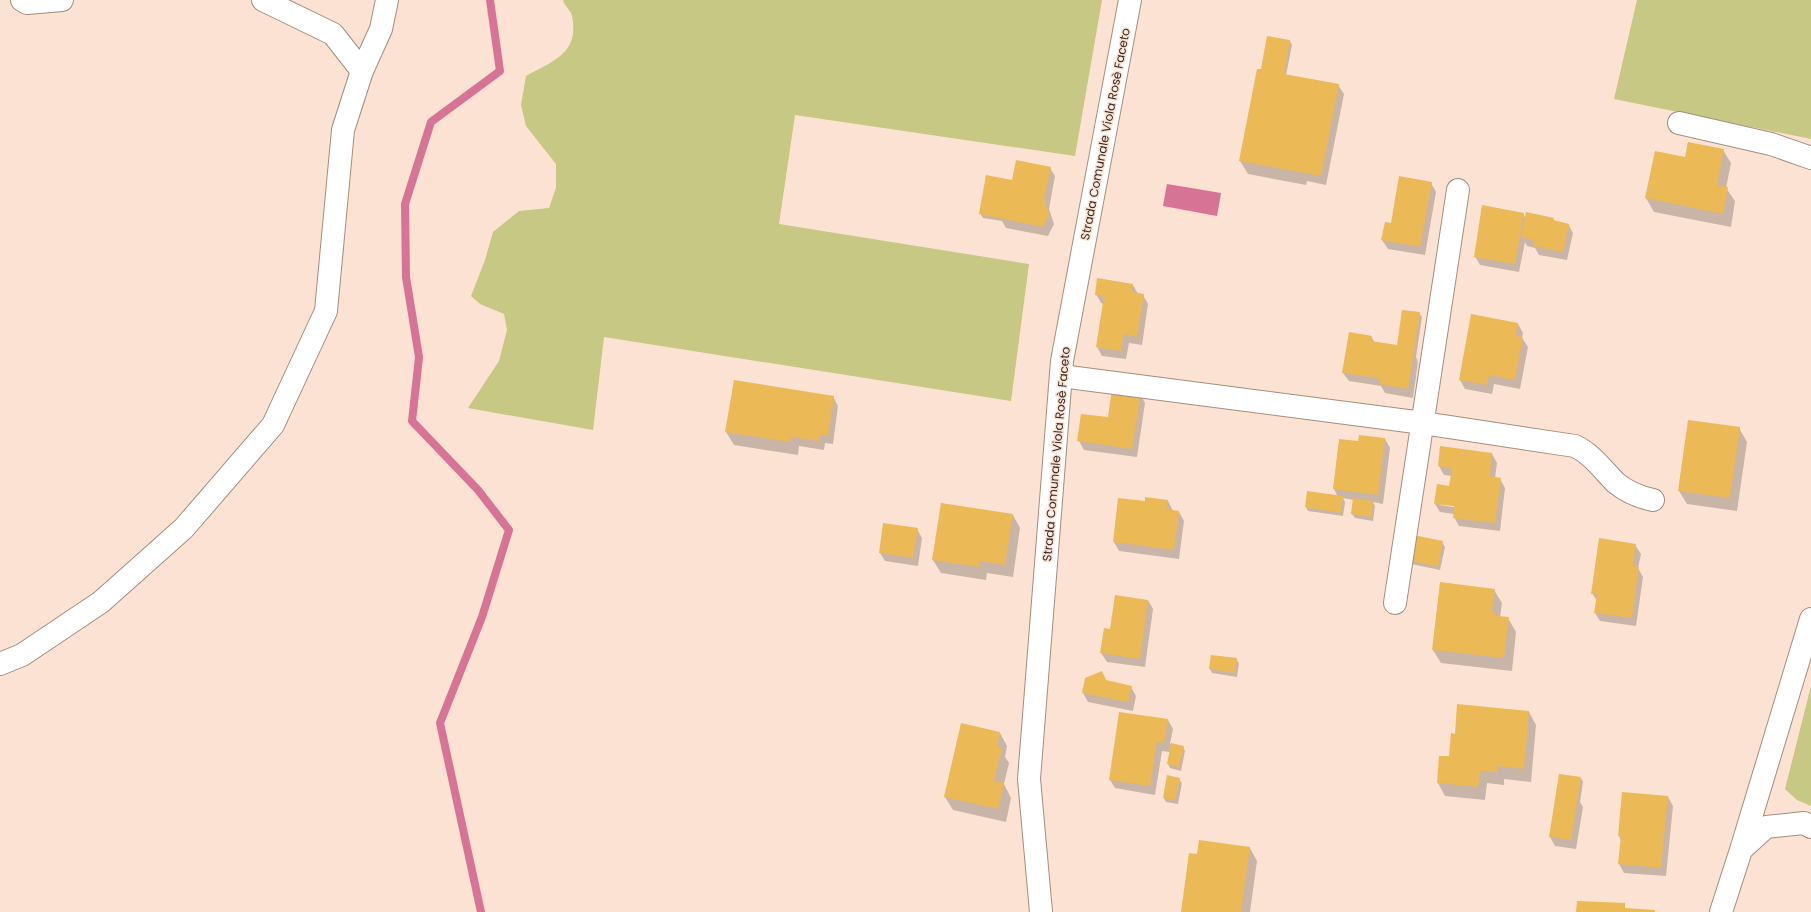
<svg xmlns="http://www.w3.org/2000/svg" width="1811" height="912" viewBox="0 0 1811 912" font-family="Poppins,sans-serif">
  <rect width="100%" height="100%" fill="#fce2d2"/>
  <path fill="#c6c883" d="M563,0h539l-27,156 -280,-41 -16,109 250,40 -18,137 -407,-64 -11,93 -125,-22 31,-47 8,-31 -3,-16 -24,-10 -9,-8 14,-36 8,-28 26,-21 30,-3 7,-20v-24l-30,-38 -5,-21 5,-29c27,-15 54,-23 46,-60 -1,-6 -8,-10 -9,-16z
    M1637,0h174v139l-197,-40z
    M1811,686v120l-14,-6 -12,-11z"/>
  <path fill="#d77395" d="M1167,184l54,9 -4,23 -54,-10z"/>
  <path fill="#0003" fill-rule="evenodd" d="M1290,41l2,4 -6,30 52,10 6,9 -18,91 -19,-4 -1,4 -58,-11 -8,-13 22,-90z
    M1723,150l8,13 -5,25 9,13 -4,26 -77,-15 -8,-14 40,-40z
    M1050,168l5,8 -6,33 5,15 -6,12 -42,-8 -4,-7 -19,-3 -3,-5 33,-32z
    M1431,183l5,9 -11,63 -37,-6 -6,-9 10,-16z
    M1523,214l3,5h27l2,2 13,3 5,9 -6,27 -28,-5 -4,-7 -8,-2 -2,-4 -6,30 -39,-7 -5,-9z
    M1133,285l5,9 5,1 5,9 -6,41 -13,-2 -3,16 -24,-3 -5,-9 7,-43 -3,-1 -5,-9z
    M1419,313l3,4 -6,40 2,5 -5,36 -28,-5 -4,-7 -32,-5 -6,-8 28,-37 4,7 23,3z
    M1518,324l5,9 -1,5 6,9 -8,42 -26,-5 -2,10 -27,-5 -5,-9z
    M1140,394l5,9 -8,54 -53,-7 -5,-9z
    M833,397l5,9 -5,38 -8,-1 -1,7 -25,-4 -1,9 -64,-10 -8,-13z
    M1739,428l8,14 -10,69 -50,-7 -8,-13z
    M1385,439l5,9 -7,56 -10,-2 2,4 -2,15 -18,-3 -3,-4 2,-14 -11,-2 2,4 -2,14 -35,-5 -2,-4 2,-15 30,5 -4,-8 25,-47z
    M1492,454l5,9 -2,15 5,1 5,9 -5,43 -41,-5 -5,-9v-3l-14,-2 -5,-8 15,-17 2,-11 -8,-1 -5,-9zM1440,503l19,3v2l-19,-3z
    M1168,501l5,10 6,1 5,9 -5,38 -60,-8 -5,-9 31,-40z
    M1013,515l7,13 -7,49 -26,-4 -1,7 -45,-7 -8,-13z
    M917,529l5,9 -4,28 -33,-5 -5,-8z
    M1442,542l3,5 -5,23 -29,-6 -2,-4z
    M1635,545l6,9 -3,14 5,9 -7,49 -36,-5 -5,-8 2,-12 -5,-8z
    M1494,590l8,13 -2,15h8l8,14 -4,39 -71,-8 -8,-13z
    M1148,600l5,9 -8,58 -38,-5 -6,-9 10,-23z
    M1211,656l25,3 3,4 -2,14 -25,-4 -2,-4z
    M1107,682l24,5 5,9 -3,15 -45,-9 -5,-9z
    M1529,712l7,13 -5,57 -27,-3v6l-17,-2 -2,17 -40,-4 -7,-13 2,-26h10l6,-22z
    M1168,720l5,9 -3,15 13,3 2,4 -4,20 -11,-3 -2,-4 2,-12 -8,-1 -7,44 -40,-7 -5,-8z
    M1000,733l7,13 -2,11 4,6 -5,21 7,14 -5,24 -53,-12 -8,-13z
    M1581,778l2,4 -3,20 3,5 -7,42 -21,-3 -5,-9z
    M1179,779l3,4 -4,21 -12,-2 -2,-4z
    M1623,793l45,4 5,9 -7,70 -42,-3 -5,-9 2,-23 -2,-5z
    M1250,848l7,13 -7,51h-68l16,-56z"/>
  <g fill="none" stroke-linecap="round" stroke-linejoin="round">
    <path stroke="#d77395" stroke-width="8" d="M481,912l-41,-189 42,-106 27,-87 -31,-40 -66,-69 7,-64 -13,-80 -1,-73 26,-82 69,-51 -10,-71"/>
  </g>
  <path fill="#ebb956" d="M1267,36l23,4 -6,34 55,10 -18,92 -82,-15 18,-92h4z
    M1688,142l36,7 -7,36 11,2 -5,27 -78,-16 10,-47 30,6z
    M1016,160l35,7 -7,32 5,16 -6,12 -64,-13 7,-39 26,5z
    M1399,176l33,6 -12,65 -39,-7 4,-18 6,1z
    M1482,205l42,8 -9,51 -41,-7z
    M1526,212l28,6 -1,2 16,4 -6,28 -30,-6 1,-6 -13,-3z
    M1097,278l36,6 -1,8 12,2 -7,43 -13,-3 -3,17 -25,-4 8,-51 -9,-1z
    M1402,310l18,2 -12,77 -29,-5 1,-6 -38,-5 7,-41 23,4 -1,5 26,4z
    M1471,314l47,9 -2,13 7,2 -8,42 -26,-5 -2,10 -28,-5z
    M734,380l100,16 -6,40 -8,-1 -1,6 -28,-4 -1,5 -65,-10z
    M1112,389l29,4 -9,56 -55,-8 4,-27 27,3z
    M1688,420l52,7 -10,71 -52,-7z
    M1359,435l26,3 -7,57 -45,-6 6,-50 19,2z
    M1440,446l52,7 -2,23 11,2 -6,45 -42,-5 1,-12 -20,-2 3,-20 12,2 3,-18 -14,-2z
    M1307,491l36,5 -2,17 -36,-6z
    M1145,497l23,3 -1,9 12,2 -5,39 -61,-8 5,-44 27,3z
    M1353,498l20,3 -2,16 -20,-3z
    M941,503l72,11 -8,51 -25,-4 -1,6 -47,-7z
    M883,523l35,5 -5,30 -34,-5z
    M1413,535l30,6 -5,26 -30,-7z
    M1599,538l37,6 -3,22 6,1 -7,51 -38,-5 3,-19h-6z
    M1440,582l55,7 -3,21 5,6 12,1 -5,41 -72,-8z
    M1115,595l33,5 -8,59 -40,-6 4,-25 6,1z
    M1211,655l26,3 -2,15 -26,-4z
    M1102,671l4,9 26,6 -4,16 -46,-9 3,-15z
    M1457,704l72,7 -5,58 -27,-3v6l-17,-1 -2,16 -41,-4 2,-27h10l2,-23 4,1z
    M1119,712l49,7 -4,24 -7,-1 -7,44 -41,-6z
    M961,723l39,9 -3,16h5l-8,33 10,2 -6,26 -54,-12z
    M1171,743l13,3 -5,21 -12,-3z
    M1559,774l22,3 -10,63 -22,-3z
    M1167,775l13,3 -5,22 -12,-2z
    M1622,792l46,4 -7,72 -43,-4 3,-28h-3z
    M1199,840l51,7 -9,65h-60l8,-59 8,1z
    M1577,901l48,2v5l30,2v2h-79z"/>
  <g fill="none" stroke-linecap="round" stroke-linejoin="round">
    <defs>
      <path id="minor" d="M22,0l5,3 35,-3
        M263,0l70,34 29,37
        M1679,123l92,21 40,14
        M1061,376l362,47 152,23c17,8 28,24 41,37 11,9 23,14 37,17
        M1395,603l63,-413
        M0,664l22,-9 79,-53 83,-74 89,-103 53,-114 17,-181 19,-59 19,-42 6,-29
        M1741,850l70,-231
        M1721,912l20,-62 25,-23 38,-4 7,4"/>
      <path id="tertiary" d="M1041,912l-12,-133 33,-418 68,-361"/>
    </defs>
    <use href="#minor" stroke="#a48d7e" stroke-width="24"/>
    <use href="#tertiary" stroke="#a48d7e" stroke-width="24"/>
    <use href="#minor" stroke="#fff" stroke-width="22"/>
    <use href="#tertiary" stroke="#fff" stroke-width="22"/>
  </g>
  <g text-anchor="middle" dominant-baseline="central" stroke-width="3" stroke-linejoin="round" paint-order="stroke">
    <g font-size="12" fill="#362c26" stroke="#fce2d2">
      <text transform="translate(1105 134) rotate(-79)">Strada Comunale Viola Rosè Faceto</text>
      <text transform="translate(1056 454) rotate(-85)">Strada Comunale Viola Rosè Faceto</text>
    </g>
  </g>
</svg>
